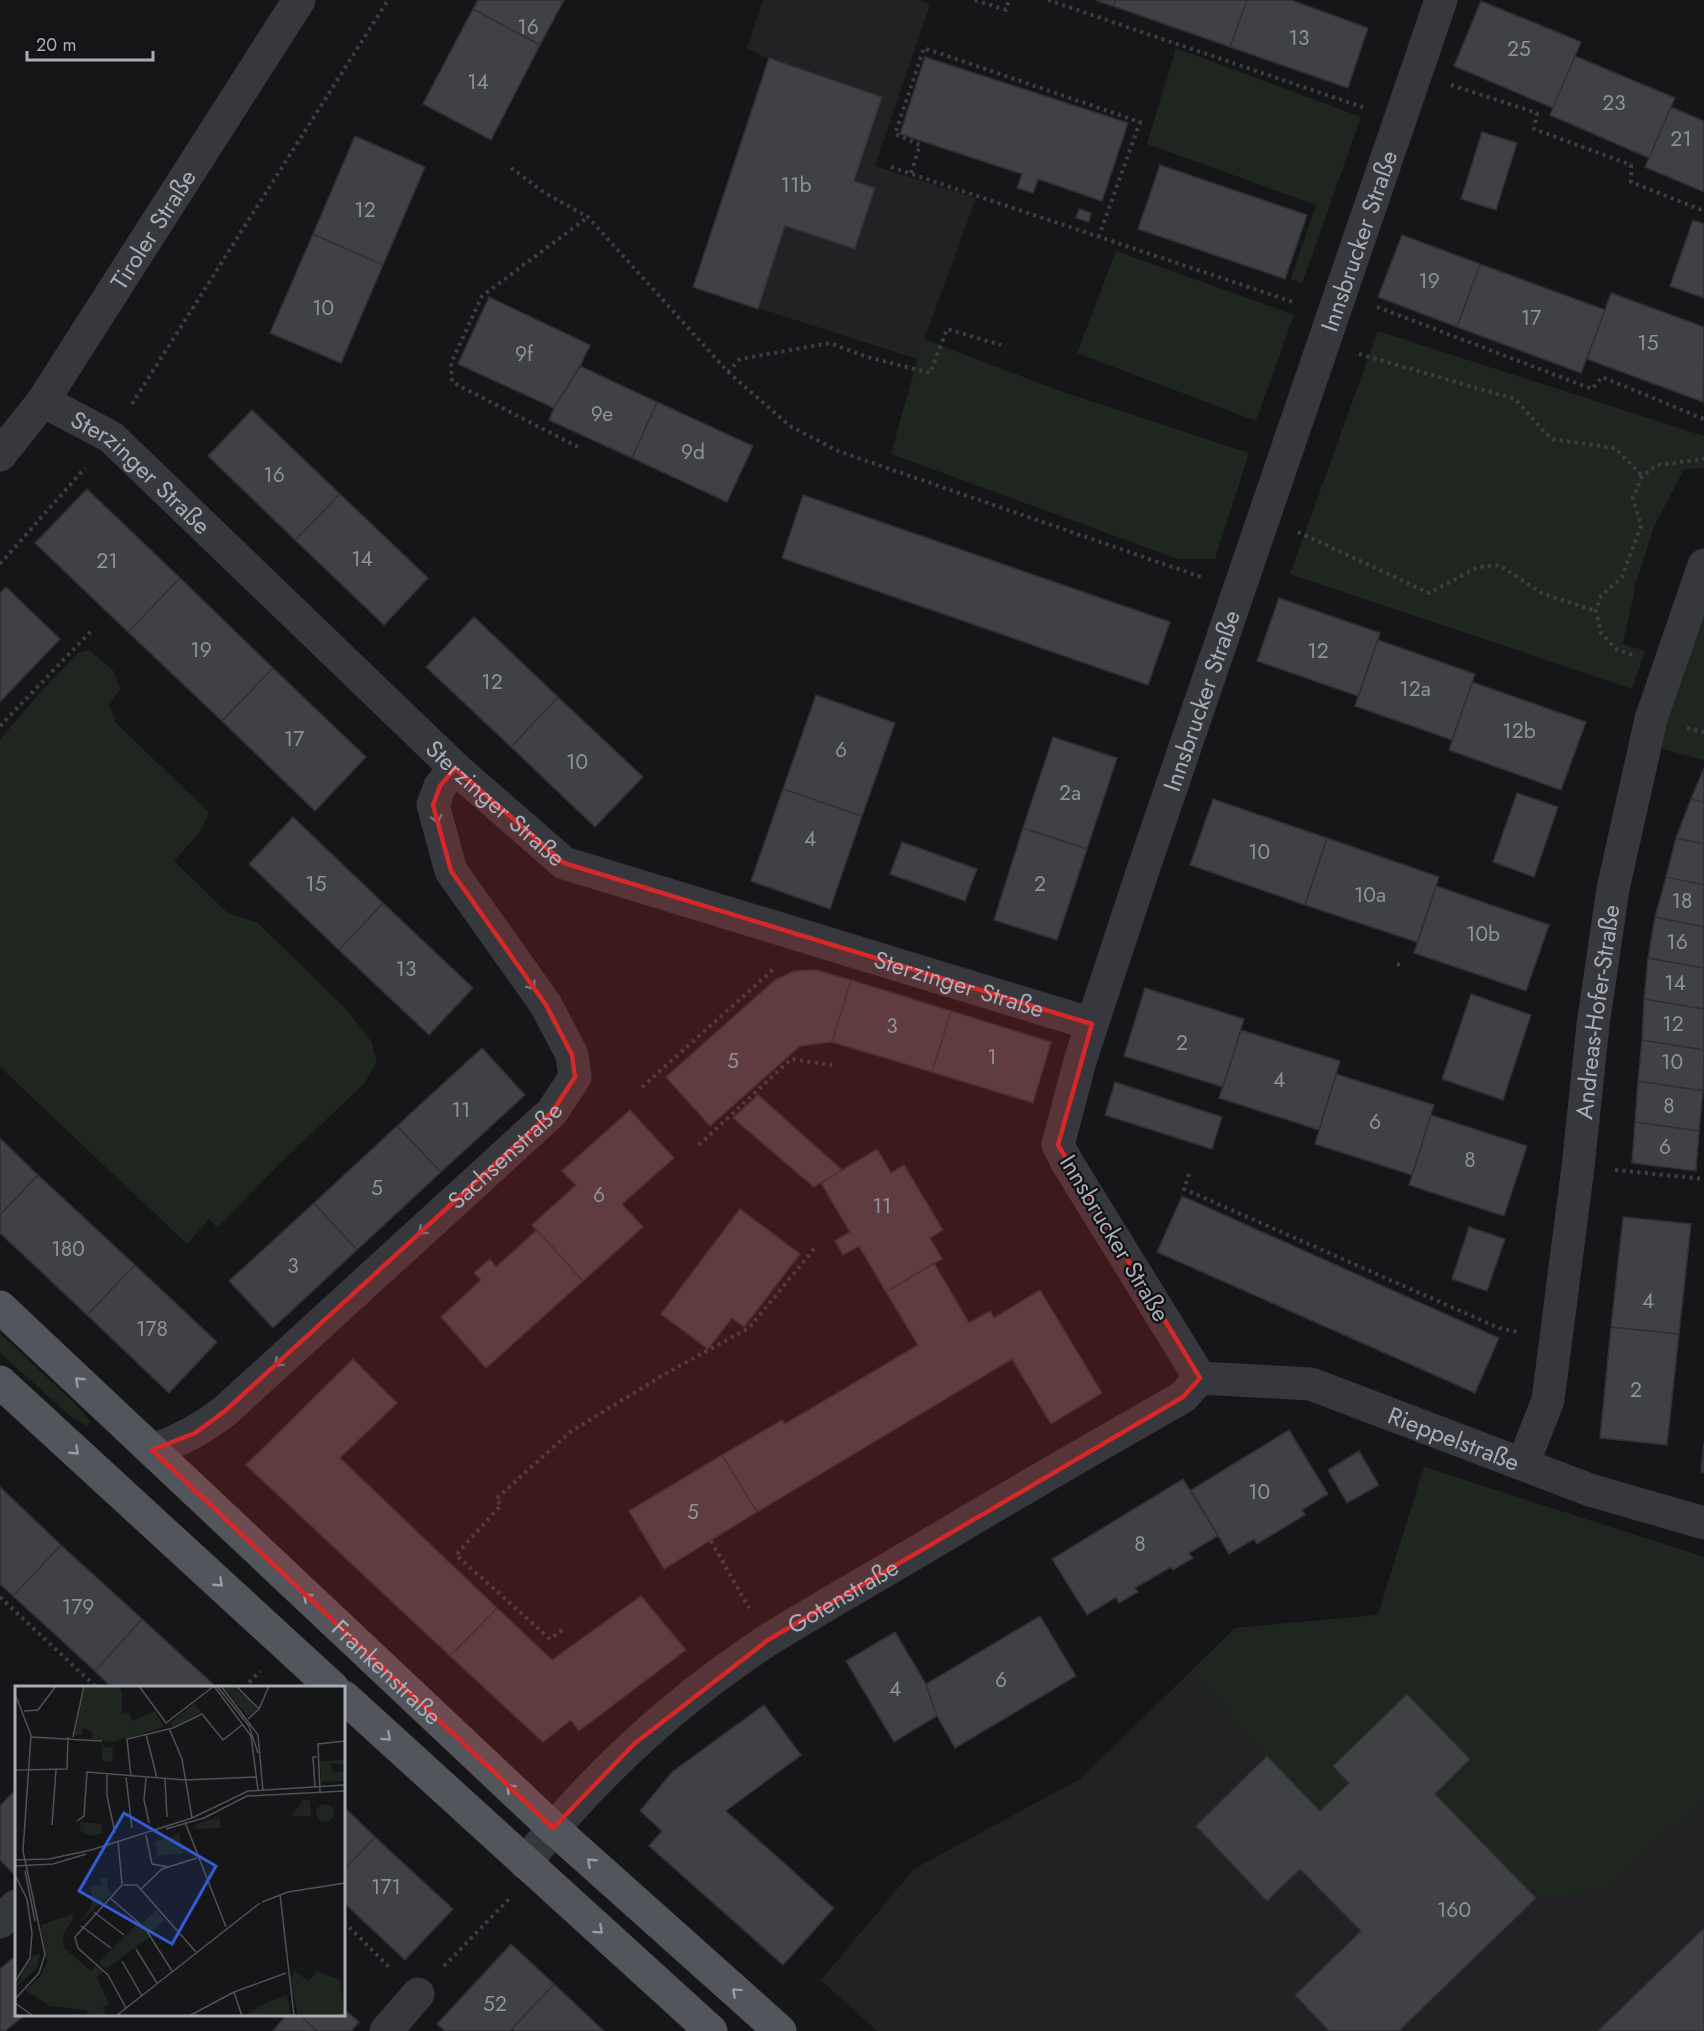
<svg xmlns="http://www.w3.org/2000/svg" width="1704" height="2031" viewBox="0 0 1704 2031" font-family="Jost,sans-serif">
  <rect width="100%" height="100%" fill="#161618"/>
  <path fill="#222225" d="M763,0h154l13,4 -55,162 101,32 -59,161 -224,-72 76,-228 -22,-11z
    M1424,1467l280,90v474h-827l-56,-51 93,-111 166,-90 155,-151 143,-13z"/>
  <path fill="#1e261f" d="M1176,48l185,69 -59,167 -11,-5 25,-74 -169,-61z
    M1116,251l178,64 -38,106 -179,-68z
    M1378,331l326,105v32l-20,1 -30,58 -18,56 -13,61 22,7 -13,38 -342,-115z
    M923,339l140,53 186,61 -34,106h-37l-287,-105z
    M1704,612v148l-45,-12z
    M89,650l24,20 7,19 -11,16 7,18 93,89 -9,20 -26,29 54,52 30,10 88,86 25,32 6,21 -14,23 -82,77 -64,66 -8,-9 -22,25 -187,-177v-327l37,-44 41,-43z
    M0,1333l71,67 19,21 -3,5 -17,-10 -70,-63z
    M1424,1467l280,90v243l-104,92 -64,6 -101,-104 35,-35 -63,-65 -74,72 16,17 -29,28 -53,-54 -75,-86 43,-43 143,-13z"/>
  <path fill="#404145" stroke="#303034" stroke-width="1.5" d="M478,0h86l-24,45 -67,-36z
    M1095,0h20l-2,6z
    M1115,0h132l-17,47 -117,-41z
    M1247,0h44l77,28 -20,60 -118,-41z
    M1481,1l100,41 -28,66 -99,-42z
    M473,9l67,36 -49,95 -68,-36z
    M1575,56l100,42 -26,60 -99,-43z
    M925,57l203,66 -26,78 -64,-22 -5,14 -16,-5 5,-14 -122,-40z
    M769,58l113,39 -28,84 21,7 -20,61 -70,-23 -27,83 -65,-22z
    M1671,107l33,14v71l-59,-25z
    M1482,132l35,11 -21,67 -35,-11z
    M355,136l70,31 -42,98 -70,-31z
    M1160,165l147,50 -22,64 -147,-50z
    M1079,209l12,4 -2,9 -13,-4z
    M1693,220l11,4v74l-34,-12z
    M313,234l70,31 -42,98 -71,-30z
    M1402,235l78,29 -23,63 -79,-30z
    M1480,264l125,46 -24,63 -124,-46z
    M1611,293l93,34 -1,75 -116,-43z
    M489,297l101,48 -10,21 -26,42 -96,-44z
    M580,366l77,36 -25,56 -83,-38 5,-12z
    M657,402l96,44 -26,56 -95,-44z
    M252,410l88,84 -45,46 -87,-84z
    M87,489l93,89 -52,54 -93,-89z
    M340,494l88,84 -44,47 -89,-85z
    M803,495l367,127 -22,63 -366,-127z
    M180,578l93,90 -51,53 -94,-89z
    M6,587l54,52 -60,63v-109z
    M1279,598l101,35 -22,63 -101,-35z
    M474,617l84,80 -47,50 -85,-80z
    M1378,640l97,34 -23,66 -97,-34z
    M273,668l93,89 -51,54 -93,-90z
    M1472,682l114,40 -25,68 -112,-40z
    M816,695l79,28 -33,93 -79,-27z
    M558,697l85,80 -48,50 -84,-80z
    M1053,737l64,21 -30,91 -64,-21z
    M1704,768v34l-13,-3z
    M783,789l79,27 -32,93 -79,-28z
    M1517,793l41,14 -24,70 -41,-15z
    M1213,799l114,39 -22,67 -115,-40z
    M1691,799l13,3v42l-28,-6z
    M293,817l90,86 -44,47 -90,-86z
    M1023,828l64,21 -30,91 -63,-20z
    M1327,838l112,39 -22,65 -112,-37z
    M1676,838l28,6v41l-38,-8z
    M902,842l75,27 -12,32 -75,-27z
    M1666,877l38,8v42l-49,-10z
    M1436,886l113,39 -23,66 -112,-38z
    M383,903l90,85 -44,47 -90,-85z
    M1655,917l49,10v41l-56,-10z
    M1648,958l56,10v41l-60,-10z
    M816,970l35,10 -19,62 -32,4 -90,80 -44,-49 109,-97 19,-9z
    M851,980l100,31 -19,61 -100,-30z
    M1145,988l99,31 -21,68 -99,-31z
    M1471,994l60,21 -28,85 -61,-21z
    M1644,999l60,10v41l-62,-10z
    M951,1011l100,31 -18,61 -101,-31z
    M1241,1030l99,31 -21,69 -100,-32z
    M1642,1040l62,10 -1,41 -65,-10z
    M482,1048l43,47 -84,77 -44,-46z
    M1336,1074l98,31 -22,70 -97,-31z
    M1638,1081l65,10 -4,40 -64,-9z
    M1115,1082l107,35 -10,32 -107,-34z
    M758,1095l84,75 -28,17 -81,-69z
    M630,1110l44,48 -52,46 21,23 -60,54 -51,-56 44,-40 -14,-14z
    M1431,1115l96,31 -23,70 -95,-31z
    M1635,1122l64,9 -3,40 -64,-8z
    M397,1126l44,46 -84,78 -43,-47z
    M0,1138l38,37 -38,40z
    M877,1149l14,24 13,-8 39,65 -13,8 12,21 -56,33 -27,-46 -16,9 -8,-14 15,-9 -29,-49z
    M38,1175l97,90 -48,50 -87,-82v-18z
    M1182,1196l317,142 -24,55 -318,-141z
    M314,1203l43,47 -84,78 -44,-47z
    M740,1209l60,45 -56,73 -12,-9 -24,31 -47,-35z
    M1623,1217l68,7 -12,110 -68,-7z
    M1469,1227l36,12 -18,52 -35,-12z
    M537,1230l46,51 -97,87 -45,-51 40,-37 -7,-7 16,-14 6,8z
    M934,1263l35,60 21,-12 4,7 46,-28 62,103 -51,31 -39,-65 -255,153 -35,-57 60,-35 3,4 133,-79 -32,-53z
    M135,1265l82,77 -48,51 -82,-78z
    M1611,1327l68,7 -12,111 -67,-7z
    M353,1359l44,44 -57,55 157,150 -47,48 -204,-191z
    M1289,1430l39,64 -26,16 3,5 -48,29 -3,-5 -25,15 -38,-64z
    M1704,1443v29h-3z
    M1359,1451l20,34 -32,18 -19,-33z
    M722,1455l35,57 -93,57 -35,-58z
    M1183,1479l35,57 -29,17 4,5 -20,12 -2,-3 -36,21 3,4 -19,11 -3,-6 -29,18 -35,-56z
    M0,1487l61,58 -48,51 -13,-12z
    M61,1545l81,74 -47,52 -82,-75z
    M641,1596l45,54 -107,81 -8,-11 -28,22 -93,-86 47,-48 55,52z
    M1040,1616l36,60 -121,72 -18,-32 -11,-32z
    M142,1619l71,65 -4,4h-97l-17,-17z
    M895,1632l31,52 11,32 -43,26 -48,-81z
    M1407,1694l63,65 -35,35 101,104 -137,133h-70l-34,-36 66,-64 -61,-62 -33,32 -71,-75 71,-70 53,55 29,-28 -16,-17z
    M764,1705l37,50 -75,56 108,97 -51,57 -134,-119 13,-15 -22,-20 32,-39z
    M16,1789v83l-2,2 -14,-14v-54z
    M344,1807l31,30 -31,33z
    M375,1837l78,72 -48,51 -61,-57v-33z
    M1704,1928v103h-106l35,-34z
    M511,1944l43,40 -44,47h-65l-8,-7z
    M15,1956l1,58h10l-21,17h-5v-62z
    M554,1984l50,47h-89l-3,-2z
    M344,2009l15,13 -8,9h-34l-18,-17h45z
    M287,2014h12l18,17h-44z"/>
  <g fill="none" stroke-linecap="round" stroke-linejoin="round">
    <path stroke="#3d3f44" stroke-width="4" stroke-dasharray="3 4.5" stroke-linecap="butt" d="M975,0l31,10 3,-10
      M1048,0l317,108
      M1451,85l86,28 -3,16 97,36v17l73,29
      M891,167l405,136
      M511,168l34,25 43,24 140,155 62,54 48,25 366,127
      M911,173l9,-28 -25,-11 29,-86 216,74 -41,114
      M1377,307l215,82 10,-12 102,42
      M1359,354l156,45 36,40 64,9 27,28
      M728,372l12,-13 90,-16 34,13 66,17 17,-44 54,16
      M132,404l256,-404
      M578,447l-126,-65 -1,-19 31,-67 106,-79
      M1298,532l131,61 49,-26 21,-2 44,29 53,17
      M0,564l85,-96
      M1632,655l-16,-6 -15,-16 -5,-22 5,-15 21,-19 19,-51 -8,-28 9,-22 15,-11 47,-6
      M0,726l92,-96
      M1687,728l17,4
      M1397,964l7,2
      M642,1087l133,-119
      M699,1145l92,-86 41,6
      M1615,1170l89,9
      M1189,1174l-5,15 315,139 19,4
      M711,1541l38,67
      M0,1597l97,91
      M562,1630l-12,9 -94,-84 45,-50 -5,-6 74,-67 100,-61 79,-43 65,-79
      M244,1688l16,-17
      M344,1922l46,46
      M444,1966l66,-68"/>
    <g stroke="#37383d" stroke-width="33">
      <path id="s1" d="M43,401l68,36 344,331 109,95 528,161"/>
      <path id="s2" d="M0,455l43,-54 256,-401"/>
      <path id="s3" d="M1200,1378l-132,-214 -10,-19 22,-84 63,-191 298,-870"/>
      <path id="s4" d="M1200,1378l111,6 279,106 114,33"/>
      <path id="s5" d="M152,1450c28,-9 50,-21 73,-39l327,-299 23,-35 -3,-22 -26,-50 -95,-134 -18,-66 7,-19 15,-18"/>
      <path id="s6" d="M1523,1464l25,-64 30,-233 15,-142 20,-136 38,-170 53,-154"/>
      <path id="s7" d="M525,1863c69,-87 150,-162 243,-223 45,-28 91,-54 137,-81 92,-55 185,-109 278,-162l17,-19"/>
      <path d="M0,1922l16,-16"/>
      <path d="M386,2031l32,-37"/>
    </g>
    <g stroke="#53555c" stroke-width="33">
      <path id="s8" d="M0,1307l553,521 227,203"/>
      <path d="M0,1382l333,306"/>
      <path d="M344,1697l367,334"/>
    </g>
  </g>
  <defs><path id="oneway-chevron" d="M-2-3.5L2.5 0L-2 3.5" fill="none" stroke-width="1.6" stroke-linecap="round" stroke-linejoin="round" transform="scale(1.5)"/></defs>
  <g stroke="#757881">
    <use href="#oneway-chevron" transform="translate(437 819) rotate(75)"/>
    <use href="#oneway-chevron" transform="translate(532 986) rotate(54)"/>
    <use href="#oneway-chevron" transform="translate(422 1231) rotate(138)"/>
    <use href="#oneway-chevron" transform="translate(278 1363) rotate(138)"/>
  </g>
  <g stroke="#979ba6">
    <use href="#oneway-chevron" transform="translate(79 1381) rotate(-137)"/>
    <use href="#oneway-chevron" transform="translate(75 1451) rotate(43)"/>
    <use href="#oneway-chevron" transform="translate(219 1583) rotate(43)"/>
    <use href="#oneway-chevron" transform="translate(307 1597) rotate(-137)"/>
    <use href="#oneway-chevron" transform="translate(387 1737) rotate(42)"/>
    <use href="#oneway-chevron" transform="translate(510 1788) rotate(-137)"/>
    <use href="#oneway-chevron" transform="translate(591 1862) rotate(-137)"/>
    <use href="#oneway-chevron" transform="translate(599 1930) rotate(42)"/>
    <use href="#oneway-chevron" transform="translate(736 1992) rotate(-138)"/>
  </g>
  <path fill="#d62828" fill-opacity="0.2" stroke="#d62828" stroke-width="4.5" stroke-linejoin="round" d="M455,768l109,95 528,161 -34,121 142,233 -17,19 -415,243 -134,104 -81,84 -401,-378 43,-17 30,-22 327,-299 23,-35 -3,-22 -26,-50 -95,-134 -18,-66 7,-19z"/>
  <g text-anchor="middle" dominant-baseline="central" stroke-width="4.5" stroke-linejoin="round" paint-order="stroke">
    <g font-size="21" fill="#8e929b">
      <text x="528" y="27">16</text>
      <text x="1299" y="38">13</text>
      <text x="1519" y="49">25</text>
      <text x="478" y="82">14</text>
      <text x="1614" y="103">23</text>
      <text x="1681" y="139">21</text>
      <text x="796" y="185">11b</text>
      <text x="365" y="210">12</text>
      <text x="1429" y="281">19</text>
      <text x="323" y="308">10</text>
      <text x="1531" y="318">17</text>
      <text x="1648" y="343">15</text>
      <text x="524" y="354">9f</text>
      <text x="602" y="414">9e</text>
      <text x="693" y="452">9d</text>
      <text x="274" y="475">16</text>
      <text x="362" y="559">14</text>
      <text x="107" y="561">21</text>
      <text x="201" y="650">19</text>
      <text x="1318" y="651">12</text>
      <text x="492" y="682">12</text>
      <text x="1415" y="689">12a</text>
      <text x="1519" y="731">12b</text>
      <text x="294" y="739">17</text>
      <text x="841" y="750">6</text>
      <text x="577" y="762">10</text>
      <text x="1070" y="793">2a</text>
      <text x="810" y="839">4</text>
      <text x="1259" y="852">10</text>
      <text x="316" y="884">15</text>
      <text x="1040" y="884">2</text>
      <text x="1370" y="895">10a</text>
      <text x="1682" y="901">18</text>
      <text x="1483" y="934">10b</text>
      <text x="1677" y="942">16</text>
      <text x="406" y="969">13</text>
      <text x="1675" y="983">14</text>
      <text x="1673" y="1024">12</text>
      <text x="892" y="1026">3</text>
      <text x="1182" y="1043">2</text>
      <text x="992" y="1057">1</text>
      <text x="733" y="1061">5</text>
      <text x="1672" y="1062">10</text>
      <text x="1279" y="1080">4</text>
      <text x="1669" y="1106">8</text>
      <text x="461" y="1110">11</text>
      <text x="1375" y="1122">6</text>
      <text x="1665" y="1147">6</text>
      <text x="1470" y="1160">8</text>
      <text x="377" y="1188">5</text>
      <text x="599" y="1195">6</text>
      <text x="882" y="1206">11</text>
      <text x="68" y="1249">180</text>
      <text x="293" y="1266">3</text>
      <text x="1648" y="1301">4</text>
      <text x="152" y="1329">178</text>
      <text x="1636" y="1390">2</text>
      <text x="1259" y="1492">10</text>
      <text x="693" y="1512">5</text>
      <text x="1140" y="1544">8</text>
      <text x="78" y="1607">179</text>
      <text x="1001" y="1680">6</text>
      <text x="895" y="1689">4</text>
      <text x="386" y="1887">171</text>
      <text x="1454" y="1910">160</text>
      <text x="495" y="2004">52</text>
    </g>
    <g font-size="24" fill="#a8adb8" stroke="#111113">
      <text stroke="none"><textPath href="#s2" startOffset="273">Tiroler Straße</textPath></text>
      <text stroke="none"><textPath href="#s3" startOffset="1226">Innsbrucker Straße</textPath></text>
      <text stroke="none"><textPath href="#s1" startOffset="122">Sterzinger Straße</textPath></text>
      <text stroke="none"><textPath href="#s3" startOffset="740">Innsbrucker Straße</textPath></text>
      <text stroke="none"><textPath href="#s1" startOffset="608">Sterzinger Straße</textPath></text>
      <text stroke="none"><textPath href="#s1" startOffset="1112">Sterzinger Straße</textPath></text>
      <text stroke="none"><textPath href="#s6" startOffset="460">Andreas-Hofer-Straße</textPath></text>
      <text stroke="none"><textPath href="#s5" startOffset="462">Sachsenstraße</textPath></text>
      <text transform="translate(1115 1238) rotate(59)">Innsbrucker Straße</text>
      <text stroke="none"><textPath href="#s4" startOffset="264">Rieppelstraße</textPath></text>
      <text stroke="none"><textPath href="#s7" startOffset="418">Gotenstraße</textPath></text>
      <text stroke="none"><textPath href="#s8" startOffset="532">Frankenstraße</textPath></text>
    </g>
  </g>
  <g transform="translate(15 1686)">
    <rect width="330" height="330" fill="#161618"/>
    <path d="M70,0h33l4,5v22l7,-1 3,9 23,-10 9,16 -51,15 -21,-3v-7l-9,-4 -2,7h-6zM215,0l18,12 9,13 -10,5 -23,-28zM179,18l7,8 -28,15 -3,-4zM87,56l2,5 9,1 -1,14 -10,-1v10zM330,74v5l-14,-2 2,10 12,-2v10l-24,1 -1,-21zM288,114h7l1,16h-19zM301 127a9 9 0 1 1 18 0a9 9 0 1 1-18 0ZM205,130v12l-24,1 -1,-4zM66,136l20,2 2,9 -13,3 -11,-6zM164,148l5,19 -26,3 -3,-14zM94,191l-2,10 5,6 -30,28 10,-16 -2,-19h12l-3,-7zM141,224l9,10 -14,13 -9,-10zM57,228l1,5 -10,16 1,13 27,23 6,-6 6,7 -6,5 12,28 -6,2 3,9h-19v-6l-37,-4 -25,-16 15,-13 7,-15 -6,-37zM124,236l12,14 -45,33 -7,-7zM25,268l-4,15 -21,19 17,-32zM280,285l13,10 9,-10 23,9 4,36h-46l-8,-37zM272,309l4,21h-47l22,-13z" fill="#1e261f"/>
    <path fill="none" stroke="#505258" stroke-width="1.5" d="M124,0l27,37 48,-37M199,0l37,50 7,54M202,0l32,40 9,27M206,0l37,49 5,56M221,0l23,23M0,8l16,41 -8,116 22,103 -6,19 -24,26M9,25l14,-1 18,-24M233,33l11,-10 10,-23M154,42l13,31 10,59M131,48l11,44M16,51l71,4M58,51l11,-51M0,84l52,-1 1,-32M92,89v21l8,37M111,91l6,51M116,91l-4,-38 46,-11 29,-14 21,26 19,-15M131,92l-2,22 5,23M150,93l2,38M300,101l-2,-30h4M305,106l-2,-48 27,-3M62,135l7,-5 3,-44 98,8 72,-3M170,136l41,105M37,139l4,-55M151,143l38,-11 43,-22 98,-5M131,149l6,29 17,3M103,155l4,43M0,174l34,-1 42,-9 101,-32 56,-27 97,-6M0,180l38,-2 33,-10M10,185l10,50M0,189l12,24 5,34 -2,25 -15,24M107,199l-47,52 3,11 30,27 18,33M108,199h14l59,67M126,203l21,-20 35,-11M265,208l14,122M95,212l35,30 27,43M247,216l26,-10 57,-9M79,226l30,23M66,240l30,22M121,263l21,34M107,275l20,35M219,306l8,24M0,317l18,13M101,330l144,-113M174,330l45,-24 52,-19"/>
    <path fill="#325cd3" fill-opacity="0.15" stroke="#325cd3" stroke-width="3" d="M109,127l92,53 -44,78 -93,-53z"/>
    <rect width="330" height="330" fill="none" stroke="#a8adb8" stroke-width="3"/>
  </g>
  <path d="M27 51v9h126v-9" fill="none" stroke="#a8adb8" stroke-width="3"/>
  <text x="36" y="51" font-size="18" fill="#a8adb8" stroke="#111113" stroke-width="4.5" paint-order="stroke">20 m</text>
</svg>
